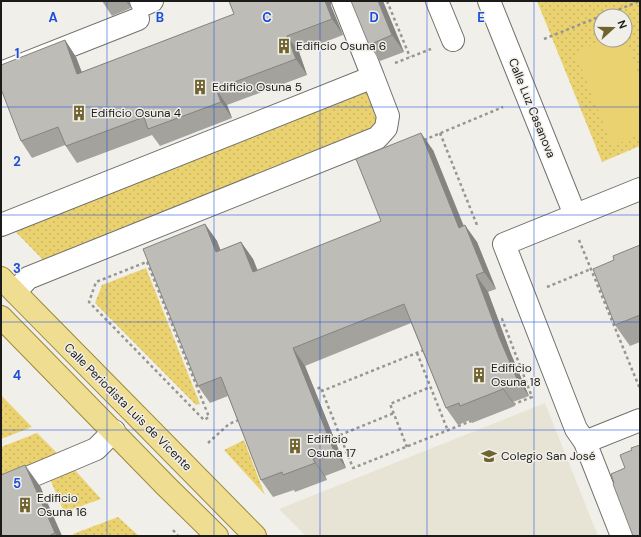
<svg xmlns="http://www.w3.org/2000/svg" width="641" height="537" viewBox="0 0 641 537" font-family="'DM Sans',sans-serif">
  <defs>
    <pattern id="green-dots" width="8" height="8" patternUnits="userSpaceOnUse"><rect width="8" height="8" fill="#ebd271"/><path d="M2 2h.1M6 6h.1" fill="none" stroke="#c9b461" stroke-width="1.8" stroke-linecap="round"/></pattern>
  </defs>
  <rect width="100%" height="100%" fill="#f1efe9"/>
  <path fill="#e7e4d6" d="M545,403l53,133h-292l-27,-27z"/>
  <path fill="url(#green-dots)" fill-rule="evenodd" d="M537,1h103v145l-38,16zM601,16h24v24h-24z
    M359,90l12,4 10,26 -6,12 -329,131 -34,-35z
    M146,268l54,136 -4,1 -101,-102 7,-18z
    M1,395l31,32 -31,12z
    M37,433l22,22 -58,22v-30z
    M244,440l21,55 -41,-45z
    M74,469l27,30 -37,13 -14,-33z
    M118,517l21,19h-65l-1,-2z"/>
  <path fill="#ebd271" d="M625,39l15,38v58l-28,11 -37,-94 30,-12h20z"/>
  <g fill="none" stroke-linecap="round" stroke-linejoin="round">
    <defs>
      <path id="minor" d="M141,1l2,4 9,-4
        M343,1l30,76
        M437,1l16,39
        M489,1l86,214
        M1,73l137,-54
        M1,225l372,-148 15,39 -2,12 -9,10 -349,140 -13,14
        M585,442l55,-22
        M1,489l95,-40 18,-18
        M622,536l-37,-94 -9,-13 -72,-185 136,-55"/>
      <path id="major" d="M1,278l254,258
        M1,317l165,169 51,50"/>
    </defs>
    <use href="#minor" stroke="#72716c" stroke-width="24"/>
    <use href="#major" stroke="#9f8a39" stroke-width="24"/>
    <path stroke="#979691" stroke-width="2.5" stroke-dasharray="3 3" stroke-linecap="butt" d="M387,1l23,56
      M602,16l38,-15
      M544,39l57,-23
      M395,63l36,-14
      M440,133l37,92
      M424,140l79,-33
      M579,240l61,149
      M147,262l62,155 -5,3 -115,-118 7,-20 53,-21
      M547,287l44,-18
      M496,322l6,-3 30,78 -18,7
      M424,350l-102,41 31,77 118,-47
      M417,353l31,78
      M312,391l9,-4 1,4
      M340,435l54,-22
      M208,443l21,-19 12,-5
      M407,447l-17,-43 40,-17
      M173,530l5,6"/>
    <use href="#minor" stroke="#fff" stroke-width="22"/>
    <use href="#major" stroke="#efdd92" stroke-width="22"/>
  </g>
  <path fill="#a3a29d" d="M102,1h26l3,7 -19,8z
    M229,1h102v5l12,29 -44,17 8,23 -80,30 5,13 -72,28 -8,-11 -75,28 -12,-18 -33,13 -11,-17 44,-101 11,17 6,15 152,-58z
    M383,1l21,51 -24,9 -11,-16z
    M433,150l31,76 13,16 19,47 -8,3 23,62 18,42 -16,6 2,4 -43,17 -2,-3 -12,5 -12,-17 -35,-85 -106,43 41,102 -21,8 2,4 -32,12 -1,-2 -21,7 -12,-17 -33,-84 -18,7 -12,-17 7,-162 12,17 3,9 21,-8 12,17 5,12 123,-50z
    M640,245v97l-10,4 -15,-21 -1,-65z
    M40,486l22,50h-61z"/>
  <path fill="#858480" d="M126,1h2l3,7z
    M325,1h6v5l12,29 -11,-16z
    M378,1h5l21,51 -12,-17z
    M287,36l12,16 8,23 -11,-16z
    M65,40l11,17 12,33 -11,-16z
    M216,89l11,16 5,13 -11,-16z
    M421,133l12,17 38,95 -12,-17z
    M205,224l12,17 11,28 -12,-17z
    M465,225l12,17 19,47 -12,-17z
    M241,242l12,17 12,31 -12,-18z
    M476,275l12,17 23,62 18,42 -12,-17 -18,-42z
    M293,348l12,18 41,102 -12,-17z
    M501,385l12,17 2,4 -12,-17z
    M313,459l12,17 2,4 -12,-17z
    M25,465l15,21 22,50h-5l-2,-3z"/>
  <path fill="#bebcb7" stroke="#858480" d="M229,1h96l7,18 -45,17 9,23 -80,30 5,13 -73,27 -4,-12 -78,29 -8,-19 -37,14 -20,-52v-24l64,-25 12,34 157,-60z
    M351,1h27l14,34 -23,10z
    M421,133l38,95 6,-3 19,47 -8,3 23,62 18,42 -16,6 2,4 -43,17 -1,-3 -13,5 -42,-104 -111,44 41,103 -21,8 2,4 -32,12 -1,-3 -21,8 -40,-103 -23,9 -55,-137 62,-25 11,28 25,-10 12,30 128,-51 -25,-62z
    M640,245v70l-25,10 -22,-56 21,-9 -1,-4z
    M640,445v91h-7l-20,-52 1,-1 -3,-9 14,-6 -5,-13 12,-5 -1,-2z
    M25,465l30,68 -6,3h-48v-61z"/>
  <path fill="none" stroke="#1d4ed8" stroke-width="1" stroke-opacity="0.55" d="M107,1v535M214,1v535M320,1v535M427,1v535M534,1v535M1,107h639M1,215h639M1,322h639M1,430h639"/>
  <defs>
    <symbol id="building-bare" viewBox="-9 -9 18 18"><path d="M-4-6H4V6H1V3H-1V6H-4ZM-2.5-4.3h1.7v1.8h-1.7ZM.8-4.3h1.7v1.8H.8ZM-2.5-1h1.7V.8h-1.7ZM.8-1h1.7V.8H.8Z" fill="#716330" stroke="#f1efe9" stroke-width="2.5" paint-order="stroke"/></symbol>
    <symbol id="school-bare" viewBox="-9 -9 18 18"><path d="M0-5L7-2L0 1L-7-2ZM-4 1L0 2.5L4 1V4Q0 6-4 4Z" fill="#716330" stroke="#f1efe9" stroke-width="2.5" paint-order="stroke"/></symbol>
  </defs>
  <g fill-rule="evenodd">
    <use href="#building-bare" x="273" y="35" width="22" height="22"/>
    <use href="#building-bare" x="189" y="76" width="22" height="22"/>
    <use href="#building-bare" x="68" y="102" width="22" height="22"/>
    <use href="#building-bare" x="468" y="364" width="22" height="22"/>
    <use href="#building-bare" x="284" y="435" width="22" height="22"/>
    <use href="#school-bare" x="478" y="445" width="22" height="22"/>
    <use href="#building-bare" x="14" y="494" width="22" height="22"/>
  </g>
  <g text-anchor="middle" dominant-baseline="central" stroke-width="3" stroke-linejoin="round" paint-order="stroke">
    <g font-size="12" fill="#1c1b19" stroke="#f1efe9" text-anchor="start">
      <text x="296" y="46">Edificio Osuna 6</text>
      <text x="212" y="87">Edificio Osuna 5</text>
      <text x="91" y="113">Edificio Osuna 4</text>
      <text x="491" y="368">Edificio<tspan x="491" dy="14">Osuna 18</tspan></text>
      <text x="307" y="439">Edificio<tspan x="307" dy="14">Osuna 17</tspan></text>
      <text x="501" y="456">Colegio San José</text>
      <text x="37" y="498">Edificio<tspan x="37" dy="14">Osuna 16</tspan></text>
    </g>
    <g font-size="12" fill="#1c1b19" stroke="#f1efe9">
      <text transform="translate(532 108) rotate(68)">Calle Luz Casanova</text>
      <text transform="translate(128 407) rotate(45)">Calle Periodista Luis de Vicente</text>
    </g>
  </g>
  <g font-size="13" text-anchor="middle" font-weight="bold" fill="#1d4ed8" stroke="#f1efe9" stroke-width="3" stroke-linejoin="round" paint-order="stroke">
    <text x="53" y="22">A</text>
    <text x="160" y="22">B</text>
    <text x="267" y="22">C</text>
    <text x="374" y="22">D</text>
    <text x="481" y="22">E</text>
    <text x="17" y="58">1</text>
    <text x="17" y="166">2</text>
    <text x="17" y="273">3</text>
    <text x="17" y="380">4</text>
    <text x="17" y="488">5</text>
  </g>
  <rect width="641" height="537" fill="none" stroke="#1c1b19" stroke-width="4"/>
  <g transform="translate(613 28) rotate(69)"><circle r="19" fill="#f1efe9" stroke="#9c9a96"/>
  <path d="M0-3L7 15L0 10L-7 15Z" fill="#716330"/>
  <text y="-6" font-size="11" font-weight="bold" text-anchor="middle" fill="#1c1b19">N</text>
  </g>
</svg>
